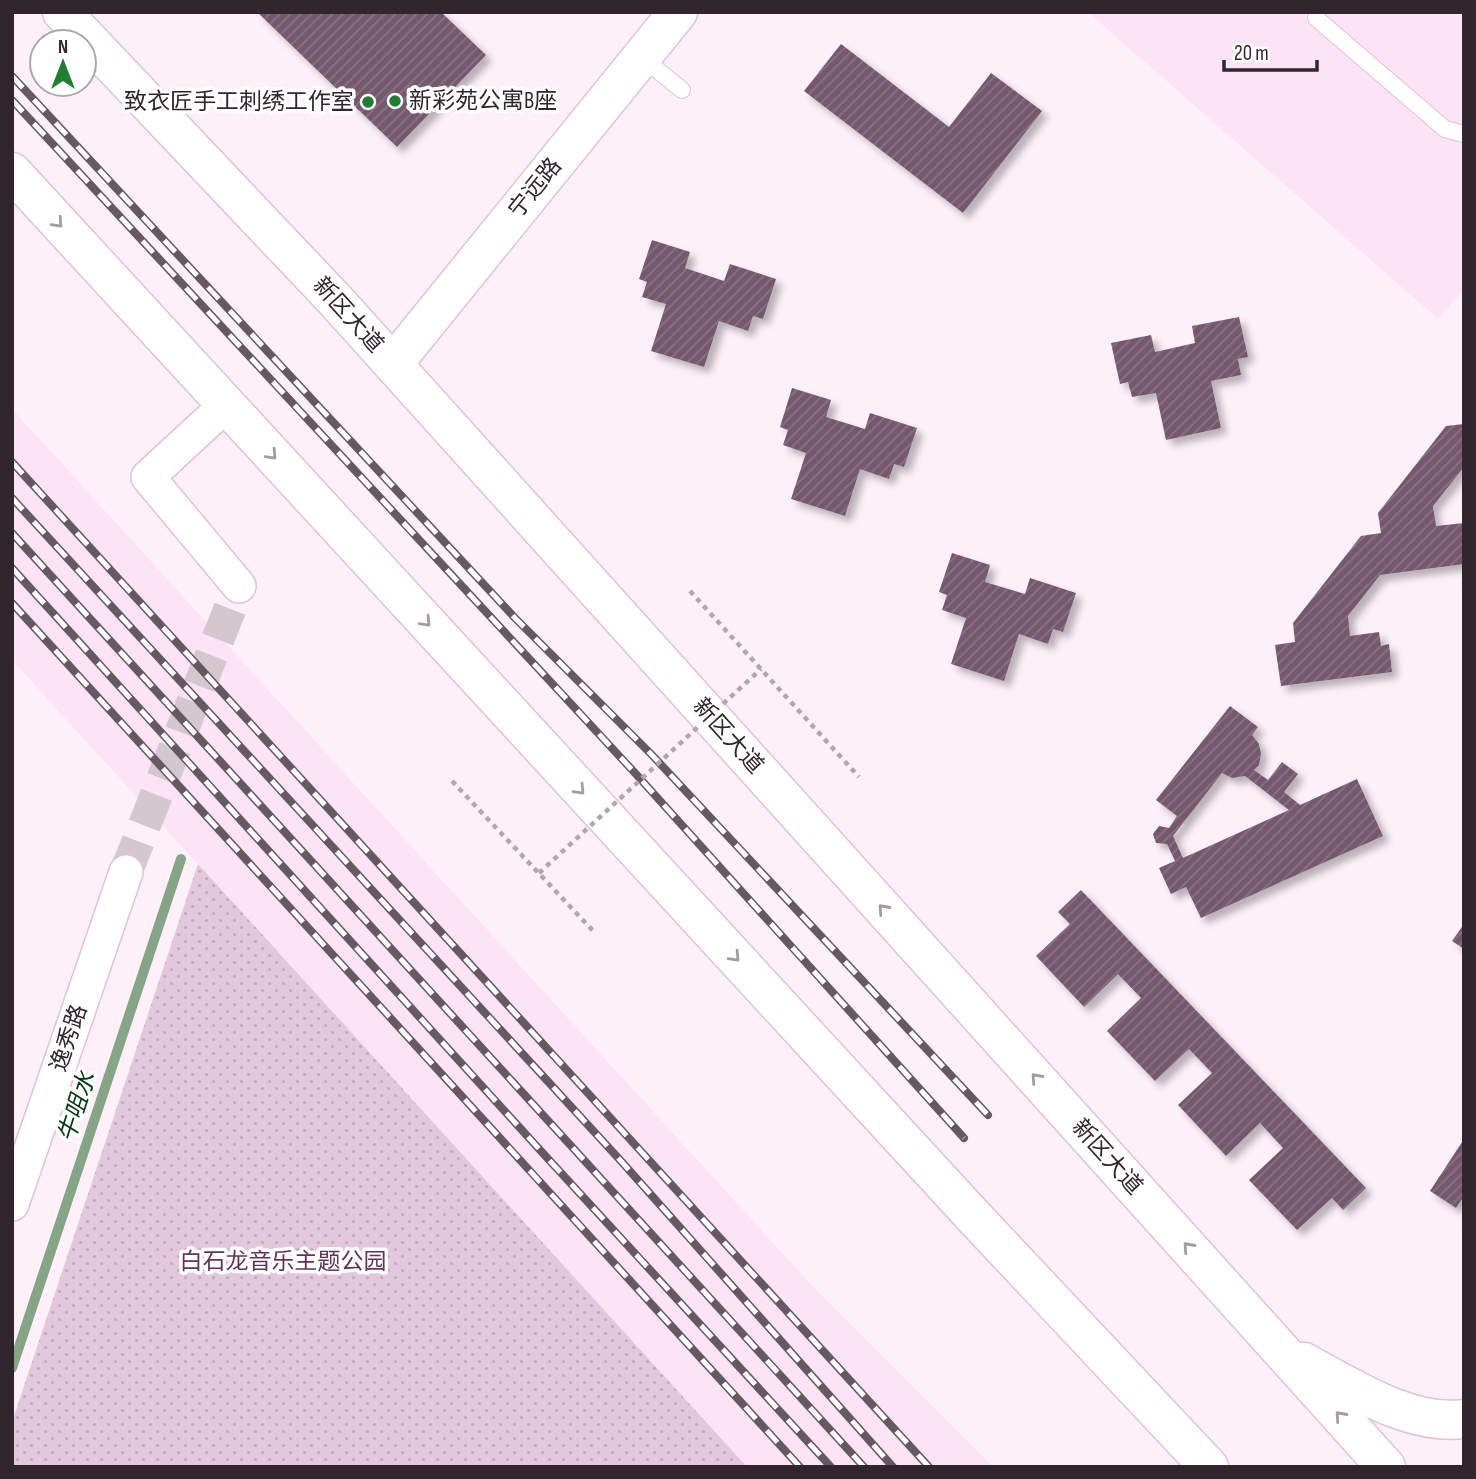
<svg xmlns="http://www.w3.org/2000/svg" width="1476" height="1479" viewBox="0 0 1476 1479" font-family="'Sofia Sans Condensed','Noto Sans SC',sans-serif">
  <defs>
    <pattern id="park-dots" width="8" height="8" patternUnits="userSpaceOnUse" patternTransform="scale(1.75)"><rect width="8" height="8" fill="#e3c7dc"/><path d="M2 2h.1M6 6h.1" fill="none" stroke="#c3abbd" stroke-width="1.8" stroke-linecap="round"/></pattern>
    <pattern id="building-hatch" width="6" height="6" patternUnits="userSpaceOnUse" patternTransform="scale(1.75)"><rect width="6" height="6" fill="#75596e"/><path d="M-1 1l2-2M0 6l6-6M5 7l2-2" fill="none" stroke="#887282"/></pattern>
    <filter id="shadow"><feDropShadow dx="6" dy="6" stdDeviation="3.5" flood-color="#0004"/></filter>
  </defs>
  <rect width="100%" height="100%" fill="#fdf0f9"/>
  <path fill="#fce3f5" d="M1088,12h376v278l-26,29z
    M12,409l803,880 178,178h-246l-735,-807z"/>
  <path fill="url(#park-dots)" d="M198,864l549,603h-735v-45z"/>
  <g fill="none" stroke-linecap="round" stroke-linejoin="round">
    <path stroke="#85a586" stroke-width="10" d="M12,1368l169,-509"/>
  </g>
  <path fill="url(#building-hatch)" fill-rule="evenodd" filter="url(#shadow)" d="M257,12h184l45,43 -89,92z
    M841,44l108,83 42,-54 51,38 -79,102 -159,-122z
    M652,240l38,12 -5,16 39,13 6,-17 46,15 -13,40 -10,-3 -5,15 -29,-10 -15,46 -53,-16 15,-47 -24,-7 5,-15 -8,-3z
    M1239,317l9,40 -10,2 3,16 -30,6 10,47 -55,12 -10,-47 -24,4 -4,-15 -8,2 -9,-41 40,-8 4,17 40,-9 -3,-17z
    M792,388l39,12 -5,17 39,12 5,-16 47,15 -13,39 -10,-3 -5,15 -29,-10 -15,47 -54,-17 15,-46 -23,-8 5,-15 -8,-3z
    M1464,424v43l-31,39 3,20 28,-3v41l-84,11 -32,41 2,20 29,-4 2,14 8,-2 3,28 -111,14 -6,-41 20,-3 -2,-19 68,-87 20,-3 -3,-20 68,-87z
    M952,553l38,12 -5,17 40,12 5,-16 46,15 -13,39 -10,-3 -5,15 -29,-10 -15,47 -53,-17 15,-46 -24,-8 5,-15 -8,-3z
    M1230,706l28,21 -6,8 7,9 2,10 -2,11 -5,5 14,10 14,-18 16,12 -14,18 16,13 57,-26 26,57 -182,82 -15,-31 -15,7 -12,-26 16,-7 -8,-17 -11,-1 -3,-9 6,-8 10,2 8,-12 -21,-16zM1222,773l10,5 13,-2 44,34 -106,48 -10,-22z
    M1081,890l285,298 -23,22 -11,-12 -35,32 -48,-50 34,-32 -23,-25 -34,33 -48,-51 34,-32 -23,-24 -34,32 -48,-50 34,-33 -23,-24 -34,33 -48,-51 34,-32 -12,-12z
    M1464,924v25l-12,-8z
    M1464,1139v57l-8,12 -26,-17z"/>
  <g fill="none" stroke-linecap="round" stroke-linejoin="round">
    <path stroke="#d4c7d0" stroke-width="33" stroke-dasharray="33 17" stroke-linecap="butt" d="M126,872l113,-286"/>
    <defs>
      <path id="lane" d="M1316,18l129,111 19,5
        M640,56l42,34"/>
      <path id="street" d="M226,405l-78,72 91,109
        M12,1204l114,-332"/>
      <path id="secondary" d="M393,364l285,-352"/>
      <path id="primary" d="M62,12l274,289 1050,1166
        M12,172l962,1045 235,250
        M1304,1362c47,25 105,64 160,57"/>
    </defs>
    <use href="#lane" stroke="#e2c1d9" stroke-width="18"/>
    <use href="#street" stroke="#e2c1d9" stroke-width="36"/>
    <use href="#secondary" stroke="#e2c1d9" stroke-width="41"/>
    <use href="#primary" stroke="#e2c1d9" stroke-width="41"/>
    <path stroke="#b3a6af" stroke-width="4.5" stroke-dasharray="5 5" stroke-linecap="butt" d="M690,591l169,186
      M452,781l144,153"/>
    <use href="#lane" stroke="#fff" stroke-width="16"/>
    <use href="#street" stroke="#fff" stroke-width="33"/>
    <use href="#secondary" stroke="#fff" stroke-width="38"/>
    <use href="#primary" stroke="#fff" stroke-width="38"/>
    <defs>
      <path id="rail" d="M12,76l503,542 137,137 336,360
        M12,100l623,673 329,365
        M12,462l917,1005
        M12,498l609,663 272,306
        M12,533l852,934
        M12,568l528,582 291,317
        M12,603l788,864"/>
    </defs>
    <use href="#rail" stroke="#665962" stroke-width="8"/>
    <use href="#rail" stroke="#fff" stroke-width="5" stroke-dasharray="16" stroke-linecap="butt"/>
    <path stroke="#b3a6af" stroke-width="4.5" stroke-dasharray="5 5" stroke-linecap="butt" d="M539,873l222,-204"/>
  </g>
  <defs><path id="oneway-chevron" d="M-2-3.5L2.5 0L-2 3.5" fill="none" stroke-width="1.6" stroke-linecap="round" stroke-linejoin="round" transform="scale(1.75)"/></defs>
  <g stroke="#a29da1">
    <use href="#oneway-chevron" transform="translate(58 223) rotate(47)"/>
    <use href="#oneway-chevron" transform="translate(272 455) rotate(47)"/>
    <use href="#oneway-chevron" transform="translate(426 622) rotate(47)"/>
    <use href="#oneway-chevron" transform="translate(580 790) rotate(47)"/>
    <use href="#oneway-chevron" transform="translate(883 909) rotate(-132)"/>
    <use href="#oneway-chevron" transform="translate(735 957) rotate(47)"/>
    <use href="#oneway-chevron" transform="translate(1036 1078) rotate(-132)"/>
    <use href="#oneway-chevron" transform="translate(1188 1247) rotate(-132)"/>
    <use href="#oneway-chevron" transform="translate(1340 1416) rotate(-132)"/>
  </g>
  <g fill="#1f7f31" stroke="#fff" stroke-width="2.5">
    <circle cx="395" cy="101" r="7"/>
    <circle cx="368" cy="102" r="7"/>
  </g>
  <g text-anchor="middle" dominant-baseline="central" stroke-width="7" stroke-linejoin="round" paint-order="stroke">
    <g font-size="23" fill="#31252e" stroke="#fff" text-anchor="start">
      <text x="409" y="101">新彩苑公寓B座</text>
      <text x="354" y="102" text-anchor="end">致衣匠手工刺绣工作室</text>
    </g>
    <g font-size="23" fill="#31252e" stroke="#fff">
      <text transform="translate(535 188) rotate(-51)">宁远路</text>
      <text transform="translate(348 315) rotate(48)">新区大道</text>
      <text transform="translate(728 736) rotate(48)">新区大道</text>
      <text transform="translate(69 1038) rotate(-71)">逸秀路</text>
      <text transform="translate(1107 1157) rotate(48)">新区大道</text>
    </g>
    <g font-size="23" fill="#623359" stroke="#fff">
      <text x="283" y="1262">白石龙音乐主题公园</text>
    </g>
    <g font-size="24" font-style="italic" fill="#03370d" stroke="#fff">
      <text transform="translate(77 1107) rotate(-72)">牛咀水</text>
    </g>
  </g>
  <rect width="1476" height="1479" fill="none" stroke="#31252e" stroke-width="28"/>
  <g transform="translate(63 63)"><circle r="33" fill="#ffffff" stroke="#ada8ab" stroke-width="2"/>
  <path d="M0-5L12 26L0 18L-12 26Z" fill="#1f7f31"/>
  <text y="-10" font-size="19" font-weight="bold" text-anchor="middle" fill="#31252e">N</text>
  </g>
  <path d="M1224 60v10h93v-10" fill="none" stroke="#31252e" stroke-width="3.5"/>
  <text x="1234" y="60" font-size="21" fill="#31252e" stroke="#ffffff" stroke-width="5" paint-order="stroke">20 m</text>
</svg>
